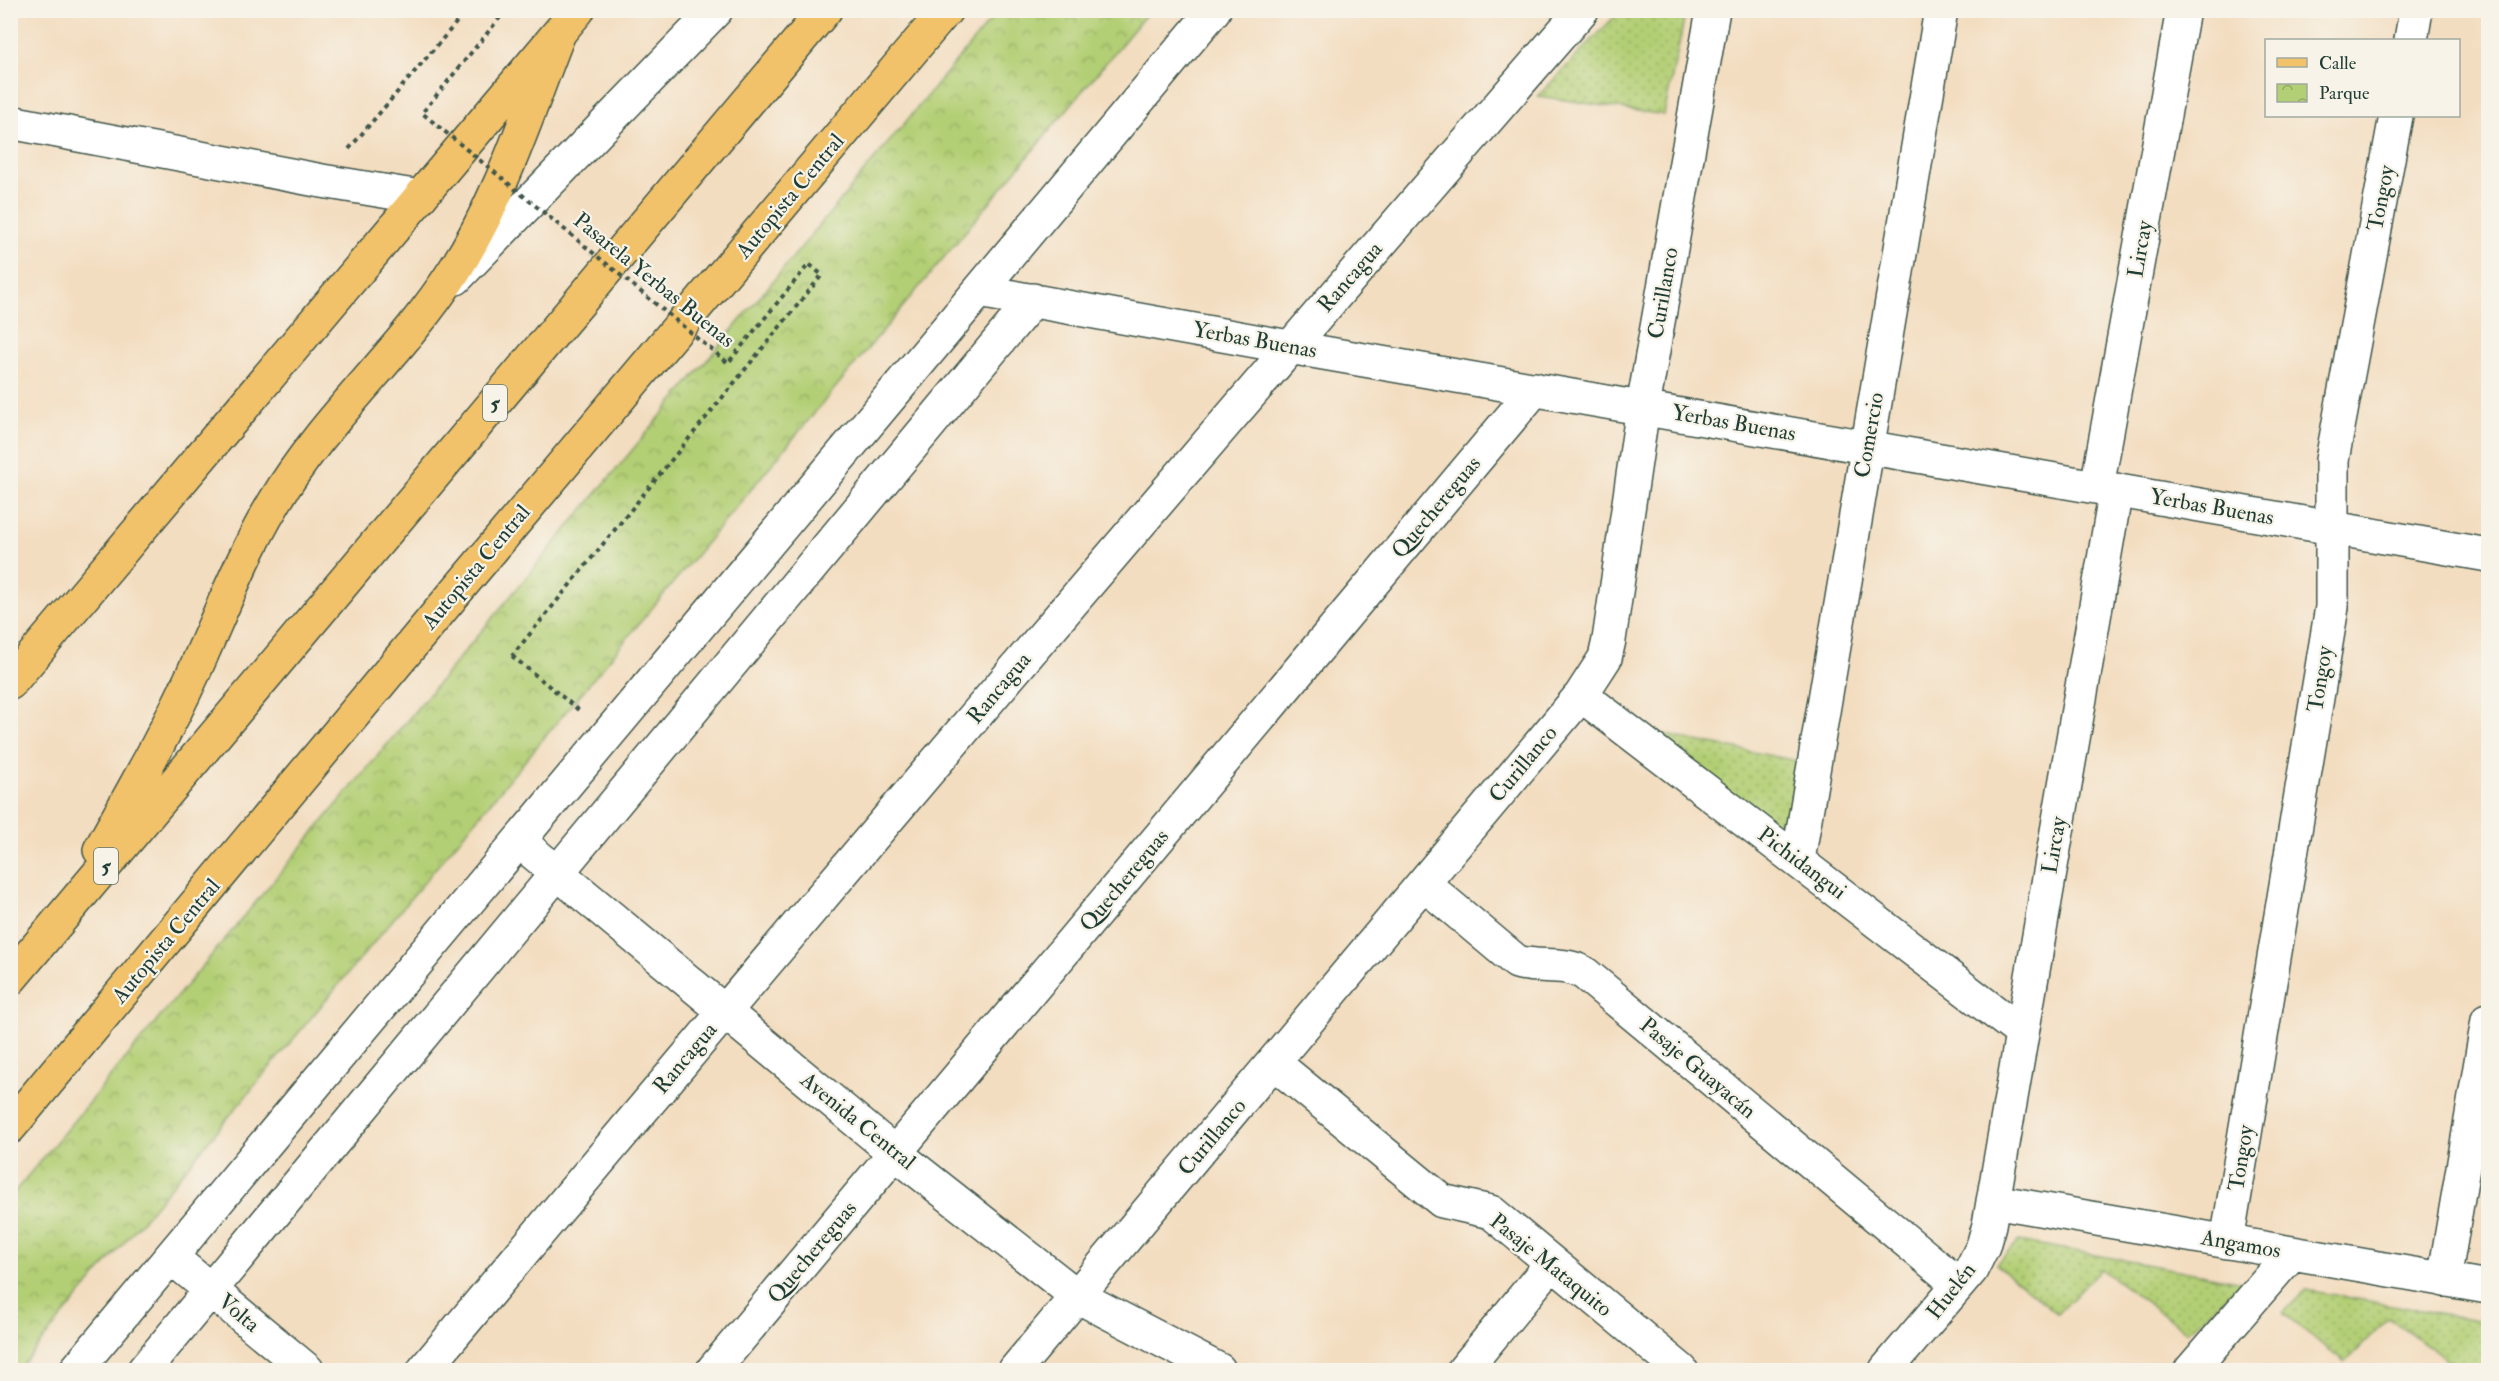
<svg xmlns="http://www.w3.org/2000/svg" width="2499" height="1381" viewBox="0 0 2499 1381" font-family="'IM FELL Double Pica',serif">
  <defs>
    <pattern id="grass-dots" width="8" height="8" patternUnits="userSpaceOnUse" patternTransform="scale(1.5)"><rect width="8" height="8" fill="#b3cf75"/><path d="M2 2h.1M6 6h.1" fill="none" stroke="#91a961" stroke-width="1.8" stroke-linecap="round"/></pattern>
    <pattern id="park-crowns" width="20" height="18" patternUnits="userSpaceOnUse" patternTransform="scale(1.5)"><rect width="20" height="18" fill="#b3cf75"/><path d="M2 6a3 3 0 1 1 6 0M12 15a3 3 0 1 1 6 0" fill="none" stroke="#91a961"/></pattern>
  </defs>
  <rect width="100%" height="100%" fill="#f7f3e8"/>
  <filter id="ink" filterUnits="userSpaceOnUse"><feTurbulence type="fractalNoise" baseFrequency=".0167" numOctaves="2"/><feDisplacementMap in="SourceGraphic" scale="12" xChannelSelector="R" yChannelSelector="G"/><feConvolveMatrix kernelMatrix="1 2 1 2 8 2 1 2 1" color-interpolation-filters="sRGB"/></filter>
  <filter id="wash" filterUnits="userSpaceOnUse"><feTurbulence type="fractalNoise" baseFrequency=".008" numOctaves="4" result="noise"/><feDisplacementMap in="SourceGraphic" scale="24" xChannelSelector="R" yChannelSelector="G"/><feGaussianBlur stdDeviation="1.35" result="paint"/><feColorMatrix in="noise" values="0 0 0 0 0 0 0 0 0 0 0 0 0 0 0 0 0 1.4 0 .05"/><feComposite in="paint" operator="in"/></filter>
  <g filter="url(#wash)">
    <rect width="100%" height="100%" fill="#f3ddc0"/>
    <path fill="url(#grass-dots)" stroke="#698654" stroke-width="1.5" d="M1621,10l65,1 -22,104 -126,-19z
      M1629,728l174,34 -13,81z
      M2019,1241l224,41 -56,50 -86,-63 -43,45 -62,-50z
      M2306,1290l182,32v46l-3,2h-24l-72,-52 -44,45 -62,-50z"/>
    <path fill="url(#park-crowns)" stroke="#698654" stroke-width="1.5" d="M998,11h151l-1131,1359h-7v-174z"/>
  </g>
  <g filter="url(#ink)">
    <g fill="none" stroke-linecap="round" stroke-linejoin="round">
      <defs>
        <path id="minor" d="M2411,40l5,-30
          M10,122l312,59 98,16
          M456,278l260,-268
          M979,291l310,56 1199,208
          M2097,487l86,-477
          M1581,695l441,338
          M519,841l376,312 182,143 142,74
          M1798,860l143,-850
          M1424,884l93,78c23,7 45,-1 67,11l374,311
          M1274,1063l168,138 49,11 190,158
          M1993,1201l495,86
          M2227,1242l105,-635v-147l64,-344
          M171,1257l136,113
          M2444,1280l44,-260
          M76,1370l1138,-1360
          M144,1370l889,-1070
          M424,1370c381,-456 767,-910 1158,-1360
          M713,1370l822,-981
          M1015,1370l566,-675 24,-37 4,-18 34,-233 70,-397
          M1464,1370l87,-106
          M1886,1370l85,-100 12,-24 6,-21 127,-735
          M2191,1370l101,-117"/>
        <path id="major" d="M10,683l568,-673"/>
        <path id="highway" d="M100,850c32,-58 65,-115 93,-176 26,-57 48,-116 81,-171 50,-85 127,-149 180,-232 47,-73 73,-157 105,-238
          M10,979l815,-969
          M10,1127l444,-533 492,-584"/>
      </defs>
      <use href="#minor" stroke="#3f5549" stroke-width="36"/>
      <use href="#major" stroke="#3f5549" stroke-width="36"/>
      <use href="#highway" stroke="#3f5549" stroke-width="36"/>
      <path stroke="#3f5549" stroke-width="4" stroke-dasharray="4.5 4.5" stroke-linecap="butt" d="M349,149l118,-139
        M512,656l69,56"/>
      <use href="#minor" stroke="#fff" stroke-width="33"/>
      <use href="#major" stroke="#f2c26a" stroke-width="33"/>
      <use href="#highway" stroke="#f2c26a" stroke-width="33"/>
      <path stroke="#3f5549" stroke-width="4" stroke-dasharray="4.5 4.5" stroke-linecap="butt" d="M506,10l-84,103 306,250 81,-99 13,11 -310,381"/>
    </g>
  </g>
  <g text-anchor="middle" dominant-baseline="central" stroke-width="4.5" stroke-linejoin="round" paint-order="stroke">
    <g fill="#f7f3e8" stroke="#60746a" stroke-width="1.5">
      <rect x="483" y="385" width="24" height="36" rx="4.5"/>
      <rect x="94" y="848" width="24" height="36" rx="4.5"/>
    </g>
    <g font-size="21" font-weight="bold" fill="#1f3d34">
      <text x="495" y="403">5</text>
      <text x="106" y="866">5</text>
    </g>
    <g font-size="22" fill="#1f3d34" stroke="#f7f3e8">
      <text transform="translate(790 196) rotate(-50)">Autopista Central</text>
      <text transform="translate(2381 198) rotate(-79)">Tongoy</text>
      <text transform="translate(2140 249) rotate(-80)">Lircay</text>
      <text transform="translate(1350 277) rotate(-49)">Rancagua</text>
      <text transform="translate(654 280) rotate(39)">Pasarela Yerbas Buenas</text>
      <text transform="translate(1663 293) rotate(-80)">Curillanco</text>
      <text transform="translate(1255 340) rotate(10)">Yerbas Buenas</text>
      <text transform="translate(1734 423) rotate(10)">Yerbas Buenas</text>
      <text transform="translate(1869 435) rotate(-80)">Comercio</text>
      <text transform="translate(1436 507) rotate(-50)">Quechereguas</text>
      <text transform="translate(2212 507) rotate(10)">Yerbas Buenas</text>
      <text transform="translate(476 567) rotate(-50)">Autopista Central</text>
      <text transform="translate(2320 679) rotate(-81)">Tongoy</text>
      <text transform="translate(999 688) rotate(-50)">Rancagua</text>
      <text transform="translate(1523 764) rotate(-50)">Curillanco</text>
      <text transform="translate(2054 845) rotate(-80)">Lircay</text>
      <text transform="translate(1802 863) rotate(37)">Pichidangui</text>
      <text transform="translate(1124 880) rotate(-50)">Quechereguas</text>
      <text transform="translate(166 941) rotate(-50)">Autopista Central</text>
      <text transform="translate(685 1058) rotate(-50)">Rancagua</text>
      <text transform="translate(1698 1068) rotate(40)">Pasaje Guayacán</text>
      <text transform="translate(858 1121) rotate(39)">Avenida Central</text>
      <text transform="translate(1212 1137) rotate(-50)">Curillanco</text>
      <text transform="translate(2241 1158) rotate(-81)">Tongoy</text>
      <text transform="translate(2241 1244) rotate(10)">Angamos</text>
      <text transform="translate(812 1252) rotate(-50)">Quechereguas</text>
      <text transform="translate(1551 1265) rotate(39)">Pasaje Mataquito</text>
      <text transform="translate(1951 1291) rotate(-52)">Huelén</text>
      <text transform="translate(239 1313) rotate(40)">Volta</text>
    </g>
  </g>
  <rect width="2499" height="1381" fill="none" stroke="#f7f3e8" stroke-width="36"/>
  <rect x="2265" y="39" width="195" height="78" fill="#f7f3e8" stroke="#a1aaa0" stroke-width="1.5"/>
  <rect x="2277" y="58" width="30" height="9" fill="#f2c26a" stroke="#a1aaa0" stroke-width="1.5"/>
  <text x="2319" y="69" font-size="18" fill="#1f3d34">Calle</text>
  <rect x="2277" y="84" width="30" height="18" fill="url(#park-crowns)" stroke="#a1aaa0" stroke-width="1.5"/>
  <text x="2319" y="99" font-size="18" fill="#1f3d34">Parque</text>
</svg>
